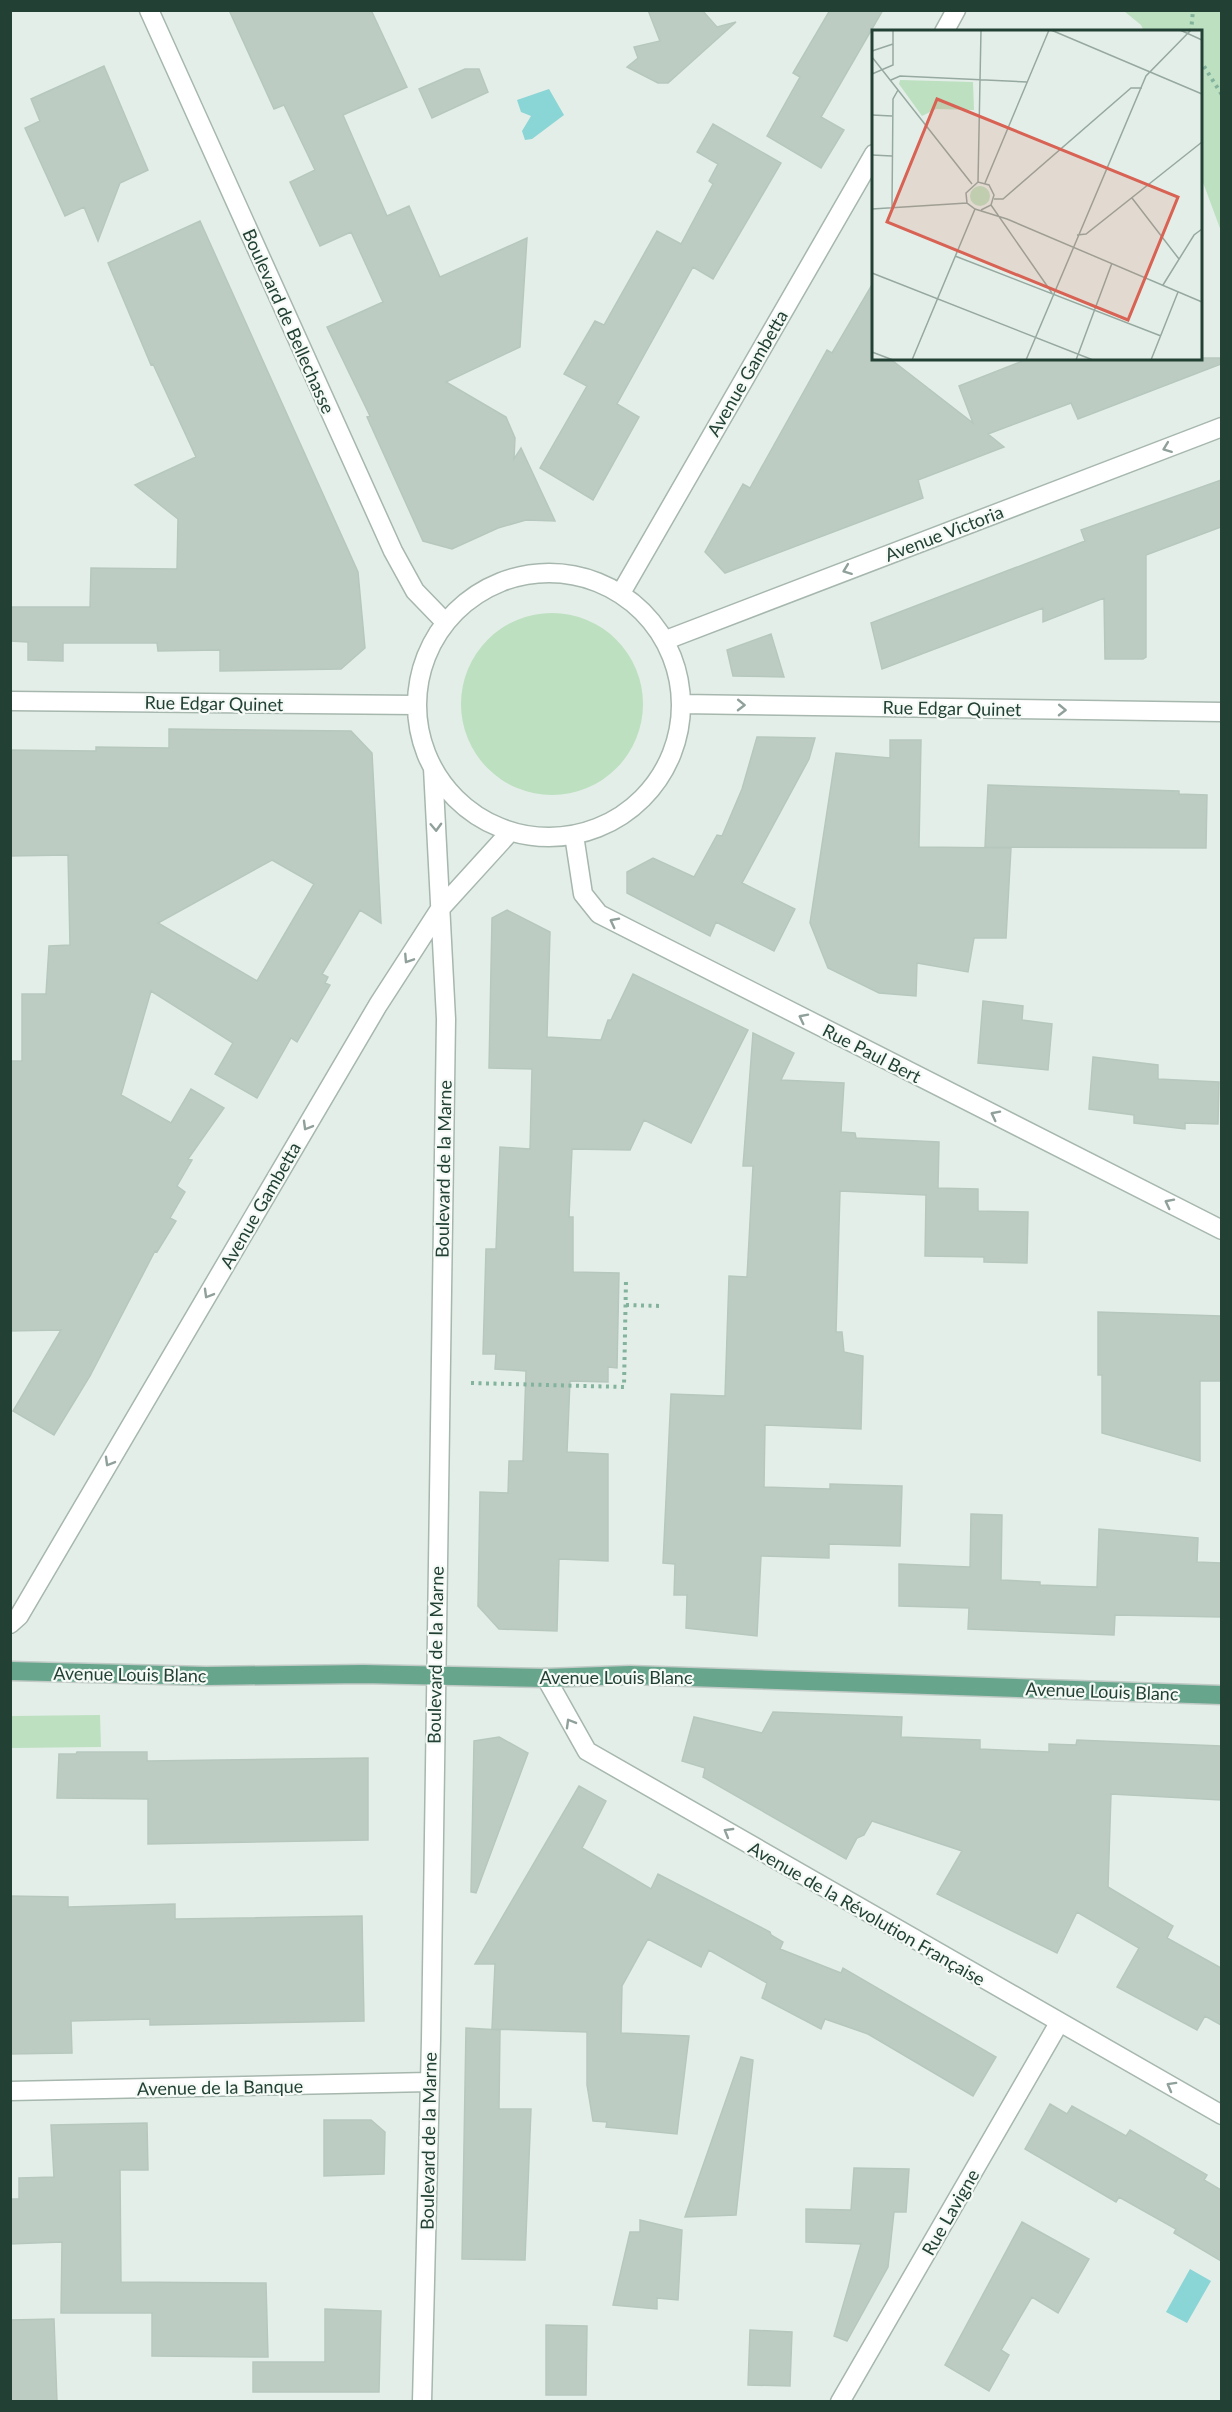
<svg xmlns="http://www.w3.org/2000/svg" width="1232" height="2412" viewBox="0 0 1232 2412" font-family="Lato,sans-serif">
  <rect width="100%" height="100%" fill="#e4eee8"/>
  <path fill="#bce0c0" d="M1124,11h97v220l-20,-54 -1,-145 -56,-1 -3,-6z
    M461 704a91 91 0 1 1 182 0a91 91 0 1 1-182 0Z
    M100,1715l1,32 -90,1v-32z"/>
  <path fill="#8ad5d5" d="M549,89l15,26 -32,24 -7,1 -3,-9 9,-15 -10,-4 -4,-12z
    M1190,2269l21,12 -24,42 -21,-11z"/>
  <path fill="#bcccc3" stroke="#b6c8be" stroke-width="1.5" fill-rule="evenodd" d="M229,10h142l36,77 -64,28 44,101 22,-10 31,71 87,-39 -7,109 -74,35 60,35 9,21 -1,21 7,-11 34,73 -29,-1 -28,8 -46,21 -29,-8 -56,-124 3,-1 -43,-89 56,-25 -32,-70 -31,14 -30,-64 25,-12 -31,-65 -10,4z
    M648,10h54l15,17 19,-5 -68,61h-10l-31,-16 11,-9 -4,-11 26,-6z
    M830,10h53l-62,107 23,13 -23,38 -54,-32 33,-59 -7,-4z
    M104,66l44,104 -28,13 -22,58 -14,-34 -19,9 -40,-88 15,-7 -9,-22z
    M465,69h14l9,23 -56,26 -13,-29z
    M713,124l68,39 -68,116 -20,-12 -76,137 22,13 -46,83 -53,-32 47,-82 -23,-12 31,-53 9,4 53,-94 24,13 32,-60 -4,-3 9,-17 -21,-12z
    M200,221l158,351 7,76 -24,21 -121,2v-21l-62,1 -1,-8h-94v18l-35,-1v-18l-18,-1v-34h80l1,-39 86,1 1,-50 -43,-34 61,-28 -43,-93 -2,1 -43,-102z
    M873,283v75h16l84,65 -14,-37 71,-28h191v6l-143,55 -7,-16 -83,31 16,13 -86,33 5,18 -198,75 -20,-21 38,-68 7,4 77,-138 5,3z
    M1221,480v47l-75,28v102l-3,2h-38l-1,-61 -61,24v-14l-161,61 -11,-46 214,-82 -4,-11z
    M771,634l13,43 -51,-1 -6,-26z
    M169,729l182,2 21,22 9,170 -21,-13 -38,64 6,3 -3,6 5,2 -33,57 -6,-4 -34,60 -42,-24 18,-31 -82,-52 -30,104 50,28 20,-34 33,19 -36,51 4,1 -15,26 8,6 -15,26 6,3 -19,31 -2,-1 -65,125 -36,59 -41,-24 48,-81 -51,1v-270h12v-67h24l3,-48 21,-1 -2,-90 -58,1v-106l86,1v-4l73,1zM272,860l42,24 -57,97 -99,-58z
    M757,737l58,1 -6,21 -67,124 53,26 -21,42 -58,-29 -6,14 -83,-43v-21l26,-14 41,19 23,-42 5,1 20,-47z
    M890,740h31l-2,107 92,1 -5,90h-32l-6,34 -51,-9 -1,33 -37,-3 -51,-25 -18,-45 26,-170 54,5z
    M988,785l191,6v3l28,1 -1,53 -221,-1z
    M507,910l43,22 -3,105 54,3 7,-20h3l22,-46 115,56 -57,113 -47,-23 -14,30 -58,-1 -3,68h4v55l46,1 -2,95 -9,-1v15l-38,-1 -3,71 41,2v107l-49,-2 -2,72 -58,-2 -21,-23 2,-114 28,1 1,-32h14l3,-90 -31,-2 1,-15h-13l3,-105h10l4,-102 30,2 2,-80 -43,-1 3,-150z
    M983,1001l40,5 -1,14 30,4 -4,46 -70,-7z
    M753,1033l41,20 -13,27 63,3 -3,49 14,1 1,5 83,4 -1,46 40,1v22l50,1 -1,51 -43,-1v-5l-59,-1 1,-61 -86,-4 -4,141h6l2,20 19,4 -2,73 -96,-4 -1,62 66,2v-5l72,2 -2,60 -71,-2v14l-68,-2 -4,80 -71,-8 1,-33h-13l1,-31 -12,-1 8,-169 54,2 4,-120 18,1 6,-111h-10z
    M1093,1057l65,8v14l61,3 -1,42 -33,-1v6l-51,-6v-8l-45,-6z
    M1098,1312l123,4v65h-21v80l-98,-28v-58h-4z
    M971,1514l31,1 -1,65 39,2v3l57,2 2,-58 99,9 -1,24 24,1v54l-106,-2 -1,20 -146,-6 1,-21 -70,-2v-42l71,3z
    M773,1712l129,5 -1,20 79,3v9l69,3v-8l27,1 1,-5 144,6v54l-110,-6 -3,93 65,39 -6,12 54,30v57l-16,-9 -8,14 -80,-43 22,-39 -62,-36 -20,41 -120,-59 25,-43 -90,-30 -8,14 -7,3 -11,21 -143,-82 2,-9 -23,-7 12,-44 68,16z
    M499,1737l29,16 -52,140 -5,-1 3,-151z
    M77,1752h70v9l221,-3v82l-220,4v-45l-91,-1 2,-44h17z
    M579,1786l27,15 -24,47 69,41 7,-15 112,58 1,3 12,7 -3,7 61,24 2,-5 153,89 -23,39 -105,-62 -43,-15 -4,10 -59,-31 5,-15 -58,-33 -8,17 -53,-28 -26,47 -1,47 68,3 -12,98 -71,-7 1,-5 -14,-1 -6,-36v-53l-95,-3 3,-65h-20z
    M10,1896l58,1v10l107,-3v15l187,-3 2,105 -214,4v-6l-79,2 1,32 -62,1z
    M466,2028l34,2 -1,79h32l-6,151 -63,-1z
    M741,2057l12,3 -17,155 -51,2z
    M1050,2104l17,10 5,-8 54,30 4,-6 77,45 -3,5 17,10v71l-47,-28 2,-4 -57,-32 -3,5 -91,-53z
    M324,2120h47l14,12 -1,42 -60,2z
    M147,2123l1,47h-28l1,112 145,1 2,74 -116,-1v-43h-91l1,-71 -52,2v-45h9v-21l35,-1 -3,-52z
    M854,2168l55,1 -3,43h-12l-6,55 -41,74 -13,-5 27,-92 -55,-2v-33l45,1z
    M640,2220l42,10 -4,70 -21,-2v11l-44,-4 17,-73h10z
    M1022,2222l67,37 -31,54 -26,-16 -31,53 8,5 -20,36 -44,-26z
    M325,2309l56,2 -2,81h-126v-30h72z
    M54,2319l3,83h-47l1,-82z
    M546,2325l41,1 -1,69h-40z
    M750,2330l42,2 -2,54 -42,-1z"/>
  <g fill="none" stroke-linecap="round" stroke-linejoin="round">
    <defs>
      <path id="minor" d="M149,10l244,541 22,40 30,31
        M944,32l12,-22
        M417 705a132 132 0 1 1 264 0a132 132 0 1 1-264 0Z
        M621,593l253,-439
        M666,640l556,-213
        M10,701l407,4
        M682,704l540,8
        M574,835l9,59 16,20 623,316
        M10,1624l9,-8 359,-611 62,-96 70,-77
        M546,1678l41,73 635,364
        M10,2091l419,-9
        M422,2402l9,-362 15,-1021 -13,-251
        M840,2402l219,-379"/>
      <path id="major" d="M10,1671l196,5 157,-2 183,4 84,-3 592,20"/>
    </defs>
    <use href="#minor" stroke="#a6b7ae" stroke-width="21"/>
    <use href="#major" stroke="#c1cac6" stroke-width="21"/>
    <path stroke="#83b39d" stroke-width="4" stroke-dasharray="3 4.5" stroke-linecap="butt" d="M1191,32l2,-22
      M1200,60l22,35
      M626,1305l36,1
      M471,1383l153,4 2,-107"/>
    <use href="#minor" stroke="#fff" stroke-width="18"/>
    <use href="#major" stroke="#67a58c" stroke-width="18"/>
  </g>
  <defs><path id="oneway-chevron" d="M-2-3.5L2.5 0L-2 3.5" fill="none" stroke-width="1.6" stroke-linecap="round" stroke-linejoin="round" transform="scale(1.5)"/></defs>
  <g stroke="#90a09a">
    <use href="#oneway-chevron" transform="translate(1167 448) rotate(159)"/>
    <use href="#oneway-chevron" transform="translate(847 570) rotate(159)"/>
    <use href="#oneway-chevron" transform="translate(741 705) rotate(1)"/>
    <use href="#oneway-chevron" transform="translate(1062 710) rotate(1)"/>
    <use href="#oneway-chevron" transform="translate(436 827) rotate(88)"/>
    <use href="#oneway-chevron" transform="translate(614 922) rotate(-153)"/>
    <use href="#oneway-chevron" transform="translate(408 959) rotate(123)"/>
    <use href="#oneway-chevron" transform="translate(803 1018) rotate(-153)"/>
    <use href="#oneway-chevron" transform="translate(995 1115) rotate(-153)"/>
    <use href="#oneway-chevron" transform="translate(307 1126) rotate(120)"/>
    <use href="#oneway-chevron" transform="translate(1169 1203) rotate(-153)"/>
    <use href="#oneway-chevron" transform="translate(208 1294) rotate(120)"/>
    <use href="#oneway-chevron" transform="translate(109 1462) rotate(120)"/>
    <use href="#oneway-chevron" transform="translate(570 1723) rotate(-120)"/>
    <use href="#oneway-chevron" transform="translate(728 1832) rotate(-150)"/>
    <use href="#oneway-chevron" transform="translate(1171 2086) rotate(-151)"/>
  </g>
  <g text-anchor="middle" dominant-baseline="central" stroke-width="4.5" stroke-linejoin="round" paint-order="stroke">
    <g font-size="18" fill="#224134" stroke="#f5faf7">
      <text transform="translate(289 321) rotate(66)">Boulevard de Bellechasse</text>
      <text transform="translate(747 373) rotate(-60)">Avenue Gambetta</text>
      <text transform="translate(944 533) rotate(-21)">Avenue Victoria</text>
      <text transform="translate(214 703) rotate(1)">Rue Edgar Quinet</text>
      <text transform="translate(952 708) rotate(1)">Rue Edgar Quinet</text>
      <text transform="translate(872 1053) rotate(27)">Rue Paul Bert</text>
      <text transform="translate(443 1169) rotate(-89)">Boulevard de la Marne</text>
      <text transform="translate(260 1205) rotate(-60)">Avenue Gambetta</text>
      <text transform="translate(435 1655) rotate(-89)">Boulevard de la Marne</text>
      <text transform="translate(130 1674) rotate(1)">Avenue Louis Blanc</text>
      <text x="616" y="1677">Avenue Louis Blanc</text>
      <text transform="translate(1102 1691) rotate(2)">Avenue Louis Blanc</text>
      <text transform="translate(867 1913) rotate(30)">Avenue de la Révolution Française</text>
      <text transform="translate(220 2087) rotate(-1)">Avenue de la Banque</text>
      <text transform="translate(428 2141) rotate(-89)">Boulevard de la Marne</text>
      <text transform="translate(950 2212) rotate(-60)">Rue Lavigne</text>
    </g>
  </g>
  <g transform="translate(872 30)">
    <rect width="330" height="330" fill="#e4eee8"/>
    <path d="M28,50l73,2 1,28 -38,-1 -14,7 -23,-32zM98 166a10 10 0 1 1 20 0a10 10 0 1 1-20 0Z" fill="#bce0c0"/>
    <path fill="none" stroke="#96a9a0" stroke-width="1.5" d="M179,0l151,64M308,0l22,10M0,21l21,-7M0,27l100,127M0,44l21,-9v-35M19,50l9,-4 127,6M0,85l20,1M0,125l20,1M106,152l3,-152M113,153l64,-153M260,168l47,61M122,169h9l128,-111h11M119,175l61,88M20,178l1,-109 5,-9M0,179l95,-6M109,180l10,-5 3,-10 -5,-10 -11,-3 -12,11 1,10 8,6 32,10 195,83M205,205l9,-1 116,-92M83,226l206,80M0,243l221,87M291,255l31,-50 8,-6M0,322l21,8M40,330l63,-151M154,330l120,-284 45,-46M204,330l36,-97M279,330l27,-68"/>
    <path fill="#d86253" fill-opacity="0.15" stroke="#d86253" stroke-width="3" d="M65,69l241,98 -50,123 -241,-98z"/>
    <rect width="330" height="330" fill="none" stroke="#224134" stroke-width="3"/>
  </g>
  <rect width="1232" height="2412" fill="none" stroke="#224134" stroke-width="24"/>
</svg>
